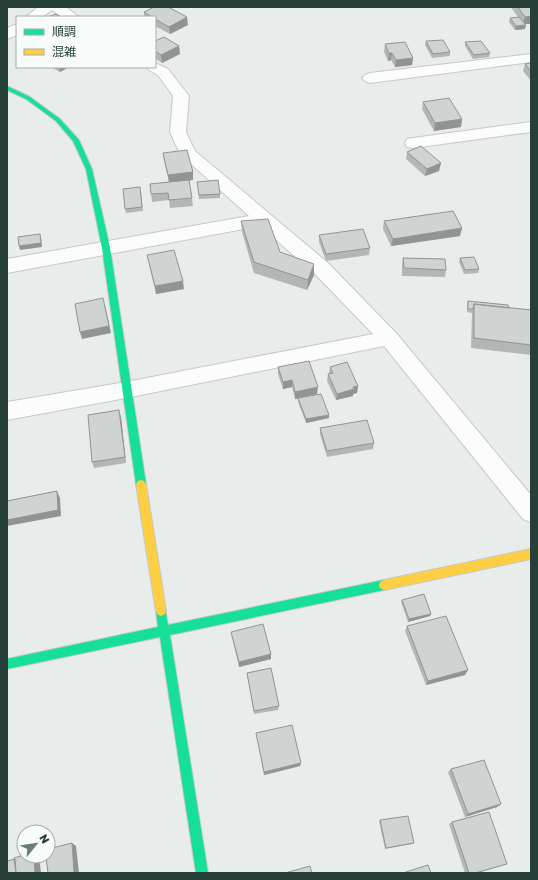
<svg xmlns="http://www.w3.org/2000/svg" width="538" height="880" viewBox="0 0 538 880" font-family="'Golos Text','Noto Sans JP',sans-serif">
  <rect width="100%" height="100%" fill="#e8ecea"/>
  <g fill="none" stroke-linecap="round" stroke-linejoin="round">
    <defs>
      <path id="street" d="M38,7h28l13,10h-17l-10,-7 -10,7h-16z
        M17,24v11l-10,4v-11z
        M531,54v8l-161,21 -5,-2 -3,-3 3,-3 5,-2z
        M155,63l13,6 21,27 -3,36 9,19 133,112 68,70 135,162v27l-8,-3 -139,-173 -258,52 -119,22v-18l119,-20 247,-48 -59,-61 -54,-47 -253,47v-14l242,-43 -69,-62 -10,-22 3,-36 -15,-21 -9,-5 -2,-3h8z
        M531,122v10l-118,16 -6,-1 -2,-4 2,-4 6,-1z"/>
      <path id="fast" d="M7,86l23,11 30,22 19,21 13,29 18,79 36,236 -2,3 -3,1 -3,-1 -2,-3 -34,-236 -16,-79 -13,-28 -17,-20 -30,-22 -19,-9z
        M384,580l4,2 1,3 -1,3 -4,2 -214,45 38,238h-12l-36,-236 -153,32v-10l151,-32 -2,-16 1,-3 4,-2 4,2 3,17z"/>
      <path id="slow" d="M141,480l3,1 2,3 20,127 -1,3 -4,2 -4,-2 -1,-3 -20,-127 2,-3z
        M531,549v10l-147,31 -4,-2 -1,-3 1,-3 4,-2z"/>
    </defs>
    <use href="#street" stroke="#c5c9c7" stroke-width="2"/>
    <use href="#fast" stroke="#c4c9c7" stroke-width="2"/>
    <use href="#slow" stroke="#c4c9c7" stroke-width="2"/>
    <use href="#street" fill="#fcfcfc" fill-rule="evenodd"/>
    <use href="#fast" fill="#16e098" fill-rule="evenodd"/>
    <use href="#slow" fill="#ffcf43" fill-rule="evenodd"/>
  </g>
  <path fill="#b2b6b5" d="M513,7h18v17h-6v5l-10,1 -6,-8 1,-4 8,-1 -6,-8z
    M144,12l44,13 -18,9 -15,-8v-9h-11z
    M155,41l24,5 1,8 -18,9 -7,-5z
    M426,41l24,11v4l-18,2 -7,-13z
    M465,42l25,11 -1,4 -16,2 -8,-13z
    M385,44l28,14 -1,7 -17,2 -4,-7 -3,1 -4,-9z
    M531,63v18l-8,-10 2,-7z
    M51,67h18l-9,5z
    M423,102l39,17 -1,8 -27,4 -12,-22z
    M407,152l32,19 -14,5 -19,-17z
    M163,153l30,27 -8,1 7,17 1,8 -23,2 -1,-8 -17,2 -2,-18 19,-2 -5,-21z
    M197,182l23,12v4l-21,1z
    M141,191l2,20 -17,2 -1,-4z
    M241,221l39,31 34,23 -7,15 -53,-17 -12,-41z
    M384,221l78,7 -2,8 -69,10 -8,-17z
    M319,235l51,13 -1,7 -43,6 -7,-19z
    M147,255l37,34 -28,5z
    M403,258l43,12 -1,7 -43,-1v-11z
    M460,258l19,11 -1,4 -14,1 -5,-12z
    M468,301l41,7 22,2v45l-60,-7 1,-35 -5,-1v-8z
    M278,367l39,27 -22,5 -3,-12 -9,2 -5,-15z
    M330,367l28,19 -1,7 -4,1v2l-17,4 -9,-19 1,-7h1z
    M298,398l31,20 -23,5 -8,-21z
    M121,417l5,46 -32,5 -2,-6z
    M320,428l54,15 -1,6 -46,8 -7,-23z
    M402,600l28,16 -22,6 -7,-20z
    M407,626l58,49 -39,10 -21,-54z
    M231,632l40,22v5l-32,8 -7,-30z
    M247,673l32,33 -1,4 -24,4z
    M256,733l44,33 -36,9z
    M451,769l50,35 -4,3 -32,10 -17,-45z
    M380,820l34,23 -2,1 -27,5 -6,-28z
    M452,822l55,42 -30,9h-12l-16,-49z"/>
  <path fill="#919493" d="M531,16v8h-8l2,-7z
    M187,17l1,8 -18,9 -1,-7z
    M526,25l-1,4 -10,1 1,-4z
    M179,46l1,8 -18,9 -1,-8z
    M389,53h3l-1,7 -3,1z
    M413,58l-1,7 -17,2 1,-7z
    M59,67h10l-9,5z
    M462,119l-1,8 -27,4 1,-8z
    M441,163l-2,8 -14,5 2,-7z
    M193,172v8l-24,3 -1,-8z
    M462,228l-2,8 -69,10 2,-7z
    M40,234l1,4 1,9 -22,3 -1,-4z
    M314,264v11l-7,15 1,-10z
    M183,281l1,8 -28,5 -1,-8z
    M105,306l6,27 -29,6 -2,-7z
    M292,380v7l-9,2v-7z
    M358,386l-1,7 -4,1v2l-17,4 1,-6 16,-7z
    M318,387l-1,7 -22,5v-7z
    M119,410l2,7 5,46 -1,-6z
    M329,415v3l-23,5v-4z
    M57,491l3,7 1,18 -54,10v-6z
    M431,614l-1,2 -22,6 1,-3z
    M271,654v5l-32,8v-5z
    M468,670l-3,5 -39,10 2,-4z
    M301,763l-1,3 -36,9v-3z
    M501,804l-4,3 -32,10 3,-3z
    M72,843l4,3 3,27h-5z
    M34,856h5l2,17h-6z
    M507,864l-30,9h-2z"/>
  <path fill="#cfd4d2" stroke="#919493" d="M154,7h14l19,10 -18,10 -14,-8v-2h-3l-8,-5z
    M518,7h13v9l-6,1z
    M56,14l5,3h-13z
    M519,17l7,8 -10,1 -6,-8z
    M164,37l15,9 -18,9 -6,-4v-10z
    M443,40l7,12 -17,2 -7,-13z
    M481,41l9,12 -16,2 -9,-13z
    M405,42l8,16 -17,2 -4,-7h-3l-4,-9z
    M531,63v8l-6,-7z
    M449,98l13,21 -27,4 -12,-21z
    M421,146l20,17 -14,6 -20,-17z
    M187,150l6,22 -25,3 -5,-22z
    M189,180l3,18 -23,2 -1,-7 -17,1 -1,-10z
    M218,180l2,14 -21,1 -2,-13z
    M140,187l2,20 -17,2 -2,-20z
    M453,211l9,17 -69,11 -9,-18z
    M268,219l12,33 34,12 -6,16 -54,-18 -13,-41z
    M363,229l7,19 -44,6 -7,-19z
    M40,234l1,9 -22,3 -1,-9z
    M174,250l9,31 -28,5 -8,-31z
    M474,257l5,12 -14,1 -5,-12z
    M403,258l42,1 1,11 -42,-2z
    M103,298l6,28 -29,6 -5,-28z
    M468,301l40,4 1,3 -35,-4 -1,5h-5z
    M474,304l57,6v35l-57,-7z
    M309,361l9,26 -23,5 -3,-12 -9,2 -5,-15z
    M347,362l11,24 -5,1 1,2 -17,5 -9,-20 5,-1 -3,-6z
    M321,394l8,21 -23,4 -8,-21z
    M119,410l6,47 -33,5 -4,-47z
    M367,420l7,23 -47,8 -7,-23z
    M57,491l1,19 -51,10v-19z
    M424,594l7,20 -22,5 -7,-19z
    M446,616l22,54 -40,11 -21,-55z
    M263,624l8,30 -32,8 -8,-30z
    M271,668l8,38 -25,5 -7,-38z
    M292,725l9,38 -37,9 -8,-39z
    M484,760l17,44 -33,10 -17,-45z
    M489,812l18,52 -32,9h-6l-17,-51z
    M408,816l6,27 -28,5 -6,-28z
    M72,843l2,30h-26l-2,-17h2v-7z
    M24,855v1h10l1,17h-19l-2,-15z
    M15,859l1,14h-9v-12z
    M428,865l3,8h-28z
    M310,866l2,7h-27z"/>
  <rect width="538" height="880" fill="none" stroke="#264039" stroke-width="16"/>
  <rect x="16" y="16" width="140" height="52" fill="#f7fbf9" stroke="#a3b0ac"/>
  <rect x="24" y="29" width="20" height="6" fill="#16e098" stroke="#a3b0ac"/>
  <text x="52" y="36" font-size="12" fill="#264039">順調</text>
  <rect x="24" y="49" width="20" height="6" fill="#ffcf43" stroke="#a3b0ac"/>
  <text x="52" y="56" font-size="12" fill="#264039">混雑</text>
  <g transform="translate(36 844) rotate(60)"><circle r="19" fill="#f7fbf9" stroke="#a3b0ac"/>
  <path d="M0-3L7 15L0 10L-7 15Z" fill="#6a7c77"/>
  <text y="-6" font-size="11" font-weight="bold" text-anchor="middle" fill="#264039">N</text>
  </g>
</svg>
